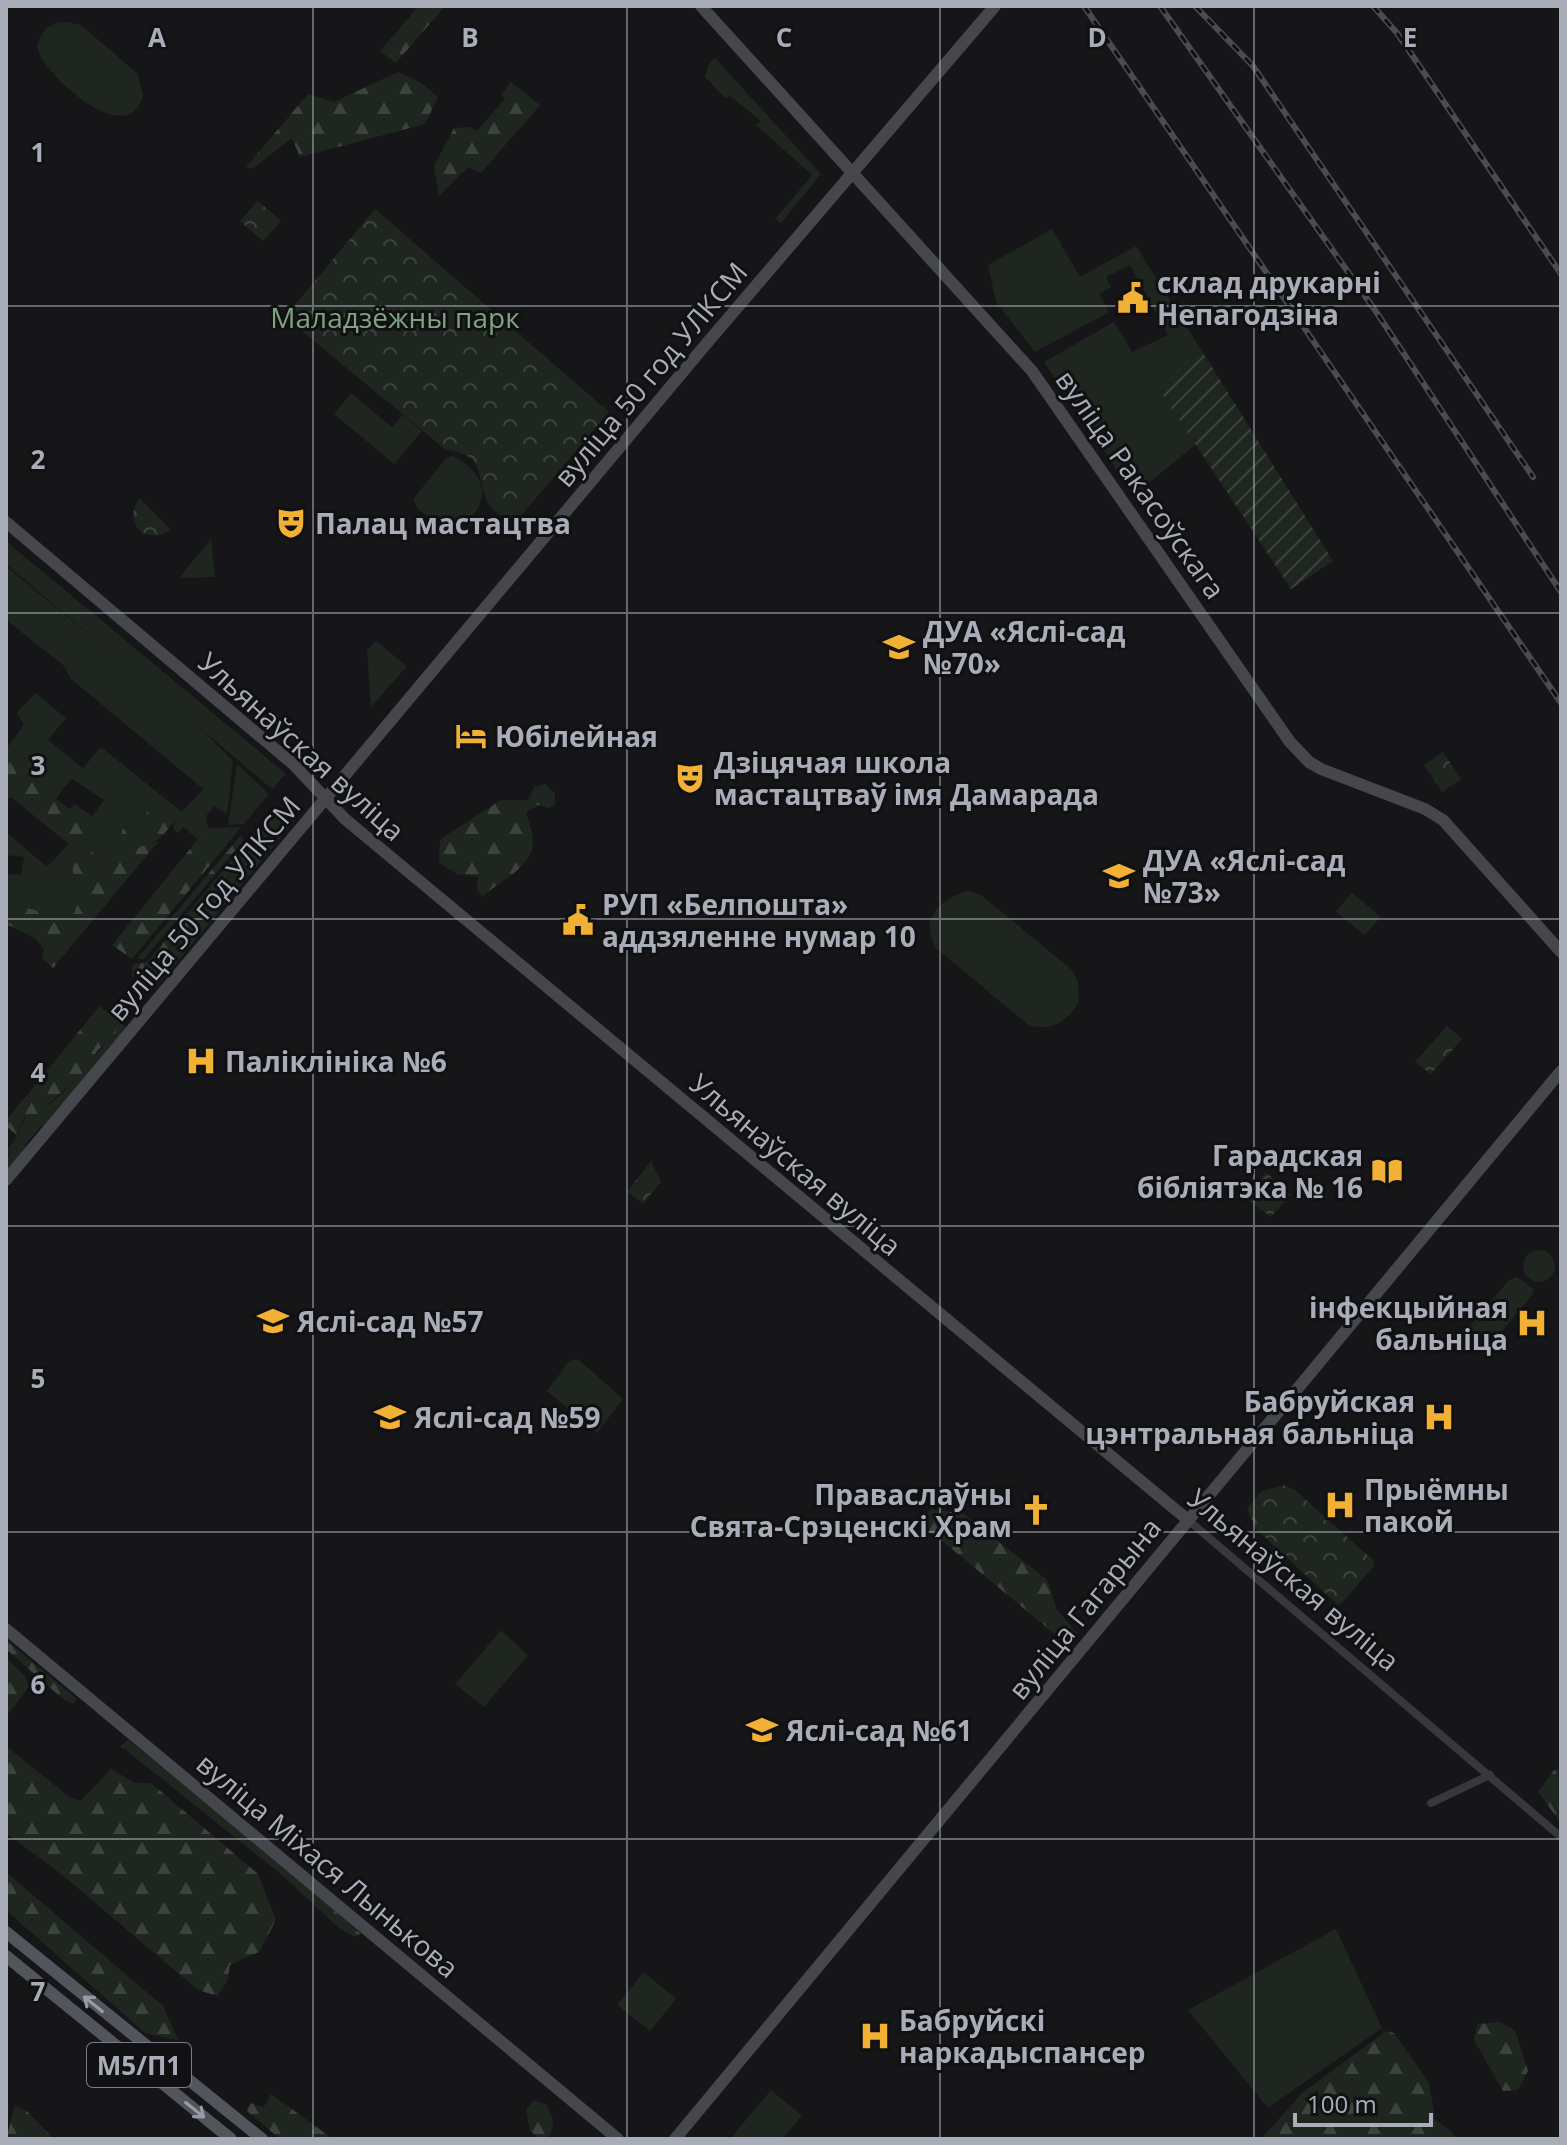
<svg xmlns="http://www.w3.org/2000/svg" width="1567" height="2145" viewBox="0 0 1567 2145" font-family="'Open Sans',sans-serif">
  <defs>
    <pattern id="forest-firs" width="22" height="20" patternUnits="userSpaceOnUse" patternTransform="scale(2)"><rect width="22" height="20" fill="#1e261f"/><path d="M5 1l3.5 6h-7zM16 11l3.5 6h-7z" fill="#3c433d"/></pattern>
    <pattern id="park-crowns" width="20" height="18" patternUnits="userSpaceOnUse" patternTransform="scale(2)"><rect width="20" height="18" fill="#1e261f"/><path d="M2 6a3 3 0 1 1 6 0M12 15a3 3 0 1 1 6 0" fill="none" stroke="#3c433d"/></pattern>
    <pattern id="garden-furrows" width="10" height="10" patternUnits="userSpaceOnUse" patternTransform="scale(2)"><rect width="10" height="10" fill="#1e261f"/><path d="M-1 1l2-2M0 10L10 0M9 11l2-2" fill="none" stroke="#3c433d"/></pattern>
  </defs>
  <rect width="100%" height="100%" fill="#161618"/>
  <path fill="#1e261f" d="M67,22l14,3 57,49 5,21c-13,58 -102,-21 -106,-49 5,-16 13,-24 30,-24z
    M715,58l106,116 -40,49 -6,-4 37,-44 -56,-50 5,-4 -31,-25 -5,2 -20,-21 3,-12z
    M1052,229l28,48 56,-31 66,105 -10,6 3,5 -38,23 39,59 -62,51 -90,-133 70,-40 18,30 36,-17 -38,-70 -24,12 5,10 -12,7 10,18 -74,40 -39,-50 -8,-37z
    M351,393l41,34 10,-12 20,16 -28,33 -60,-50z
    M452,456c43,19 39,63 -7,74l-27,-21 -5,-10 32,-40z
    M211,539l4,38 -36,1z
    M6,541l280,233 -14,15 -266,-225z
    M6,566l186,154 41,41 -6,53 -13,-8 -8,10 2,12 33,-1 -21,26 -7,-6v-9l-10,-5 -3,8 -17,-14 -5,6 -5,-4 3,-9 -29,-15v8l-25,17 19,8 12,-6 10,3c-8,10 -40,18 -54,27l4,16 -15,-11 -16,-49 -12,-9 5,-5 17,12 12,-16 -32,-21 -9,10 -17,-14 -10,1 -30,-21v-6l18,-24 -7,-12 18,-20 31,25 -18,22 35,28 18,-21 81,65 21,-23 -132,-110 -8,-14 -57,-45z
    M376,641l31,25 -36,41 -4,-56z
    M237,764l32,30 -25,30 -16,1z
    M295,816l2,2 -139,167 -4,-3 -2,-16c17,-15 96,-103 93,-122l22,-26z
    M6,832l41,35 22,-23 6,40 6,13 -17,39c-10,-25 -34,-27 -58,-34v-28l15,1 3,-18 -18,-2z
    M969,891l12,4 91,75 6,11 1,21c-12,20 -29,31 -52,22l-91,-76c-17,-30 4,-50 33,-57z
    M1352,893l29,24 -17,18 -28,-24z
    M100,1006l31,25 -80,95h-10l-16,19 2,10 -15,19 -6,-5c0,-14 19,-52 27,-66l-5,-9 4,-5 11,20c34,-24 44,-50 72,-74l-9,-16 -9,19 -7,-12 -6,-1z
    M1523 1266a16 16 0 1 1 32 0a16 16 0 1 1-32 0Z
    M1517,1277l17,12 -1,5 -47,56 -8,3 -14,-11v-9l45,-53z
    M578,1359l45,40 -26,34 -50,-42 22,-30z
    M501,1630l27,25 -44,52 -29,-23z
    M1336,1929l46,99 -114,80 -80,-98z
    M644,1972l32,27 -26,32 -33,-26z
    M771,2090l31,26 -20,23h-52z"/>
  <path fill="url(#forest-firs)" d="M419,6h26l-49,57 -16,-12z
    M398,72l22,10 18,15 -13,27 -125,33 -8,-19 -40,31 -6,-2 62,-73 26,8z
    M511,82l29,23 -59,68 -13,-6 -29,29 -5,-30 20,-38 17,-1 6,4 28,-32 -4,-4z
    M6,755l14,4 16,17 10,-1 17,14 -7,10 26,19 16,49 13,10 -3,-15 18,-11 33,-10 -106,127 -11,-9 2,-9 -8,-11 -30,-15v-22c24,7 47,9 58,33l17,-38 -6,-13 -6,-40 -58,-47 -5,4z
    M546,784l9,10v10l-6,4 -11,-3 -12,7c2,9 8,22 7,31 -2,27 -36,38 -50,54l-6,-7 1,-13 -21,-3 -18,-11 1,-23 5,-4 56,-36h27l7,-14z
    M158,800l8,5 5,13 5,2 -13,15 -11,-3 -21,15 -9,-6v-11l25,-17v-8z
    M203,833l10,5 1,9 6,6 -88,106 -20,-14z
    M241,835l3,5 -100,119h-7z
    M245,844c3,17 -77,108 -93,122v12l-12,-10 -8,9 1,-13 14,-2z
    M106,1018l11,8 -2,9 -18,16 -9,17 -45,41 -11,-20 52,-64 6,1 7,11z
    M28,1094l10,21h-12c-9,12 -10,29 -20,43v-7l12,-15 -12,-10v-6z
    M931,1509l33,5 83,66 10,30 20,23 -10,11 -148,-122z
    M6,1640l71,59 -4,5 -9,-4 -58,-51z
    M6,1658l19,18 4,10 -23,31z
    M128,1740l147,118 86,76 -6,3 -16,-9 -57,-53 -161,-129z
    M6,1746l62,50 13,5 30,-32 24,14h16l107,91 18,46 -17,32 -29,13 -3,17 -10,14 -19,-6 -138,-117 -54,-40z
    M1561,1769v54l-23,-31 16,-22z
    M6,1872l157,134 15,34 -33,-7 -139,-123z
    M1500,2022l15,8 13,41 -10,19 -15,1 -29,-51 3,-16z
    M1386,2031l8,2 35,50 6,37 16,11 5,8h-195l41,-46z
    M271,2094l62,45h-53l-33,-28 3,-8 14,4z
    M534,2100l13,5c6,12 9,22 1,33l-10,-1 -8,-6 -4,-22z
    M15,2105l12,6 27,28h-48z"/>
  <path fill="url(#park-crowns)" d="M258,201l23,20 -18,20 -23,-20z
    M375,209l234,203 -96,113c-7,-6 -19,-13 -24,-21 -15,-25 1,-49 -43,-54l-161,-133z
    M139,498l32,32 -13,6 -16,-3c-12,-12 -11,-21 -3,-35z
    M1443,752l18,27 -19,13 -18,-27z
    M1447,1026l15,13 -31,35 -16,-12z
    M651,1161l10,21 -18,22 -16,-12z
    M1266,1172l24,23 -19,22 -27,-20z
    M1283,1485l12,5 79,71v5l-35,40 -83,-77 -9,-21 14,-16z"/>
  <path fill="url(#garden-furrows)" d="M1202,351l131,210 -42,28 -135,-204 38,-23 -2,-5z"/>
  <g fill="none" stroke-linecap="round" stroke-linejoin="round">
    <path stroke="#37383d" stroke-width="8" d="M1188,1520l373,317
      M1431,1803l59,-28"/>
    <path stroke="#45474d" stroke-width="12" d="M701,6l331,365 258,371 19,20 12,7 104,40 18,11 118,132
      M6,522l287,242 52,55 843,701
      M6,1180l701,-837 288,-337
      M6,1629l612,510
      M675,2139l886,-1068"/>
    <path stroke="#53555c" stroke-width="12" d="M6,1932l256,207
      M6,1956l225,183"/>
    <defs>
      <path id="rail" d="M1084,6l477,697
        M1160,6l217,307 184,279
        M1195,6l58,60 280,411
        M1373,6l24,27 164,241"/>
    </defs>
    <use href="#rail" stroke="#4a4c52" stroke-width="6"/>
    <use href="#rail" stroke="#111113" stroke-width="3" stroke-dasharray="9" stroke-linecap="butt"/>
  </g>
  <defs><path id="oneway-shaft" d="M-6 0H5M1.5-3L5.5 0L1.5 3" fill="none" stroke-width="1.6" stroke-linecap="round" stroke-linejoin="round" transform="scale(2)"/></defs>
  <g stroke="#979ba6">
    <use href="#oneway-shaft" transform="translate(93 2004) rotate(-141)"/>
    <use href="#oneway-shaft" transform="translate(195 2110) rotate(39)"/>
  </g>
  <path fill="none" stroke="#a8adb8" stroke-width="2" stroke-opacity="0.55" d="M313,6v2133M627,6v2133M940,6v2133M1254,6v2133M6,306h1555M6,613h1555M6,919h1555M6,1226h1555M6,1532h1555M6,1839h1555"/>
  <defs>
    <symbol id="civic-bare" viewBox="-9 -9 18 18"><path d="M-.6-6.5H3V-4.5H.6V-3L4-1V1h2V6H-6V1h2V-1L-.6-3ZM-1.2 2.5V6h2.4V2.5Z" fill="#f2b134" stroke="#111113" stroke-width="2.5" paint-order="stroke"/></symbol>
    <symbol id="theatre-bare" viewBox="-9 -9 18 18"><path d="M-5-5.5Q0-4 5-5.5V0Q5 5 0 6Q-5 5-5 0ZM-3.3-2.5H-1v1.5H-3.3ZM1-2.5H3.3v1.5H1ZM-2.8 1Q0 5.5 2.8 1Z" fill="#f2b134" stroke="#111113" stroke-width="2.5" paint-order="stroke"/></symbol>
    <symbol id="school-bare" viewBox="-9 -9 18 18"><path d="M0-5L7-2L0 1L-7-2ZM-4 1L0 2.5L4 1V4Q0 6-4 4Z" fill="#f2b134" stroke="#111113" stroke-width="2.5" paint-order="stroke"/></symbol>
    <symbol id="hotel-bare" viewBox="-9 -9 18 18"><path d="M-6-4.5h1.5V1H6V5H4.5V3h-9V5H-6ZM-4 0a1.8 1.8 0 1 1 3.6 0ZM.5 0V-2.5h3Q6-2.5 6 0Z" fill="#f2b134" stroke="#111113" stroke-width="2.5" paint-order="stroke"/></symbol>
    <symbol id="hospital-bare" viewBox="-9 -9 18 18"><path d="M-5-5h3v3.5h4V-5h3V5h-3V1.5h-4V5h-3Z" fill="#f2b134" stroke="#111113" stroke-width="2.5" paint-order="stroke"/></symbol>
    <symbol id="library-bare" viewBox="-9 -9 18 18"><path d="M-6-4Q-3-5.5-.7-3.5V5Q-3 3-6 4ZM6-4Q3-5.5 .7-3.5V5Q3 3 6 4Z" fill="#f2b134" stroke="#111113" stroke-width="2.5" paint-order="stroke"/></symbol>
    <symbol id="church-bare" viewBox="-9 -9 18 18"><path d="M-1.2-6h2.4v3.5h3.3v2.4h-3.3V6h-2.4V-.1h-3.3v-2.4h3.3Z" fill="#f2b134" stroke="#111113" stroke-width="2.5" paint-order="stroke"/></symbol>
  </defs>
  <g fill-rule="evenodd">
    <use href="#civic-bare" x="1111" y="276" width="44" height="44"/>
    <use href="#theatre-bare" x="269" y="501" width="44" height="44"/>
    <use href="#school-bare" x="877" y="625" width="44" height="44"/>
    <use href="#hotel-bare" x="449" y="714" width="44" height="44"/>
    <use href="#theatre-bare" x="668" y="756" width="44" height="44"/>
    <use href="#school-bare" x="1097" y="854" width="44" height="44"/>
    <use href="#civic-bare" x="556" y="898" width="44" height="44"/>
    <use href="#hospital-bare" x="179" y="1039" width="44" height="44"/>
    <use href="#library-bare" x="1365" y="1149" width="44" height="44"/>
    <use href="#school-bare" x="251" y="1299" width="44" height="44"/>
    <use href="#hospital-bare" x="1510" y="1301" width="44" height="44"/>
    <use href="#school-bare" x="368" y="1395" width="44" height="44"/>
    <use href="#hospital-bare" x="1417" y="1395" width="44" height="44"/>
    <use href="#hospital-bare" x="1318" y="1483" width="44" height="44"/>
    <use href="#church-bare" x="1014" y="1488" width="44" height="44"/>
    <use href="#school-bare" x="740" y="1708" width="44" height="44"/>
    <use href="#hospital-bare" x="853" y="2014" width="44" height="44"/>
  </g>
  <g text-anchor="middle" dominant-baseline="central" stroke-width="6" stroke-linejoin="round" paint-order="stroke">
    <rect fill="#111113" stroke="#7b7e86" stroke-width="2" x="87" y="2043" width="104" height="44" rx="6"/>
    <g font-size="26" font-weight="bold" fill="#a8adb8">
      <text x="139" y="2065">М5/П1</text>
    </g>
    <g font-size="28" font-weight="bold" fill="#a8adb8" stroke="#111113" text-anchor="start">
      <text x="1157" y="282">склад друкарні<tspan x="1157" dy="32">Непагодзіна</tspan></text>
      <text x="315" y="523">Палац мастацтва</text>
      <text x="923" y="631">ДУА «Яслі-сад<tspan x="923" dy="32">№70»</tspan></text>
      <text x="495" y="736">Юбілейная</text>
      <text x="714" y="762">Дзіцячая школа<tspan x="714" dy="32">мастацтваў імя Дамарада</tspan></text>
      <text x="1143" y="860">ДУА «Яслі-сад<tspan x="1143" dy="32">№73»</tspan></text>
      <text x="602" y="904">РУП «Белпошта»<tspan x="602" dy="32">аддзяленне нумар 10</tspan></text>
      <text x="225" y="1061">Паліклініка №6</text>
      <text x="1363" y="1155" text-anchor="end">Гарадская<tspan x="1363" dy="32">бібліятэка № 16</tspan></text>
      <text x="1508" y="1307" text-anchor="end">інфекцыйная<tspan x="1508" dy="32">бальніца</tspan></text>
      <text x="297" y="1321">Яслі-сад №57</text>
      <text x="1415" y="1401" text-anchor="end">Бабруйская<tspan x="1415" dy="32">цэнтральная бальніца</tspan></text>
      <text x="414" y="1417">Яслі-сад №59</text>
      <text x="1364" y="1489">Прыёмны<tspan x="1364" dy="32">пакой</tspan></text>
      <text x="1012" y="1494" text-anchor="end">Праваслаўны<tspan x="1012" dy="32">Свята-Срэценскі Храм</tspan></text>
      <text x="786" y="1730">Яслі-сад №61</text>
      <text x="899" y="2020">Бабруйскі<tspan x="899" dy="32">наркадыспансер</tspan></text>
    </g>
    <g font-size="28" fill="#7fa381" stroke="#111113">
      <text x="395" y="317">Маладзёжны парк</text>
    </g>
    <g font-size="28" fill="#a8adb8" stroke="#111113">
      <text transform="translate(650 374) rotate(-50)">вуліца 50 год УЛКСМ</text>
      <text transform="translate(1141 484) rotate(55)">вуліца Ракасоўскага</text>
      <text transform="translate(302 746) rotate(42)">Ульянаўская вуліца</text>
      <text transform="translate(203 908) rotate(-50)">вуліца 50 год УЛКСМ</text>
      <text transform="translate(796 1164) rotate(40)">Ульянаўская вуліца</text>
      <text transform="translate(1294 1579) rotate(40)">Ульянаўская вуліца</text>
      <text transform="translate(1084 1608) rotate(-51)">вуліца Гагарына</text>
      <text transform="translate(328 1865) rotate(40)">вуліца Міхася Лынькова</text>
    </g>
  </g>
  <g font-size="26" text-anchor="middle" font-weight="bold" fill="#a8adb8" stroke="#111113" stroke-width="6" stroke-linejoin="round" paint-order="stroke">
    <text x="157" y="47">A</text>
    <text x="470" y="47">B</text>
    <text x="784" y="47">C</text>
    <text x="1097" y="47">D</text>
    <text x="1410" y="47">E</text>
    <text x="38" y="162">1</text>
    <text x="38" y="469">2</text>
    <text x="38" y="775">3</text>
    <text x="38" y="1082">4</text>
    <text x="38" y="1388">5</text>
    <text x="38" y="1694">6</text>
    <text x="38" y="2001">7</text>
  </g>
  <rect width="1567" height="2145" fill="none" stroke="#a8adb8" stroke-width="16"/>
  <path d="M1295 2113v12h136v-12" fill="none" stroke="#a8adb8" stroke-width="4"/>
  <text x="1307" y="2113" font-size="24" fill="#a8adb8" stroke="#111113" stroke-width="6" paint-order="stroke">100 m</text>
</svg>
